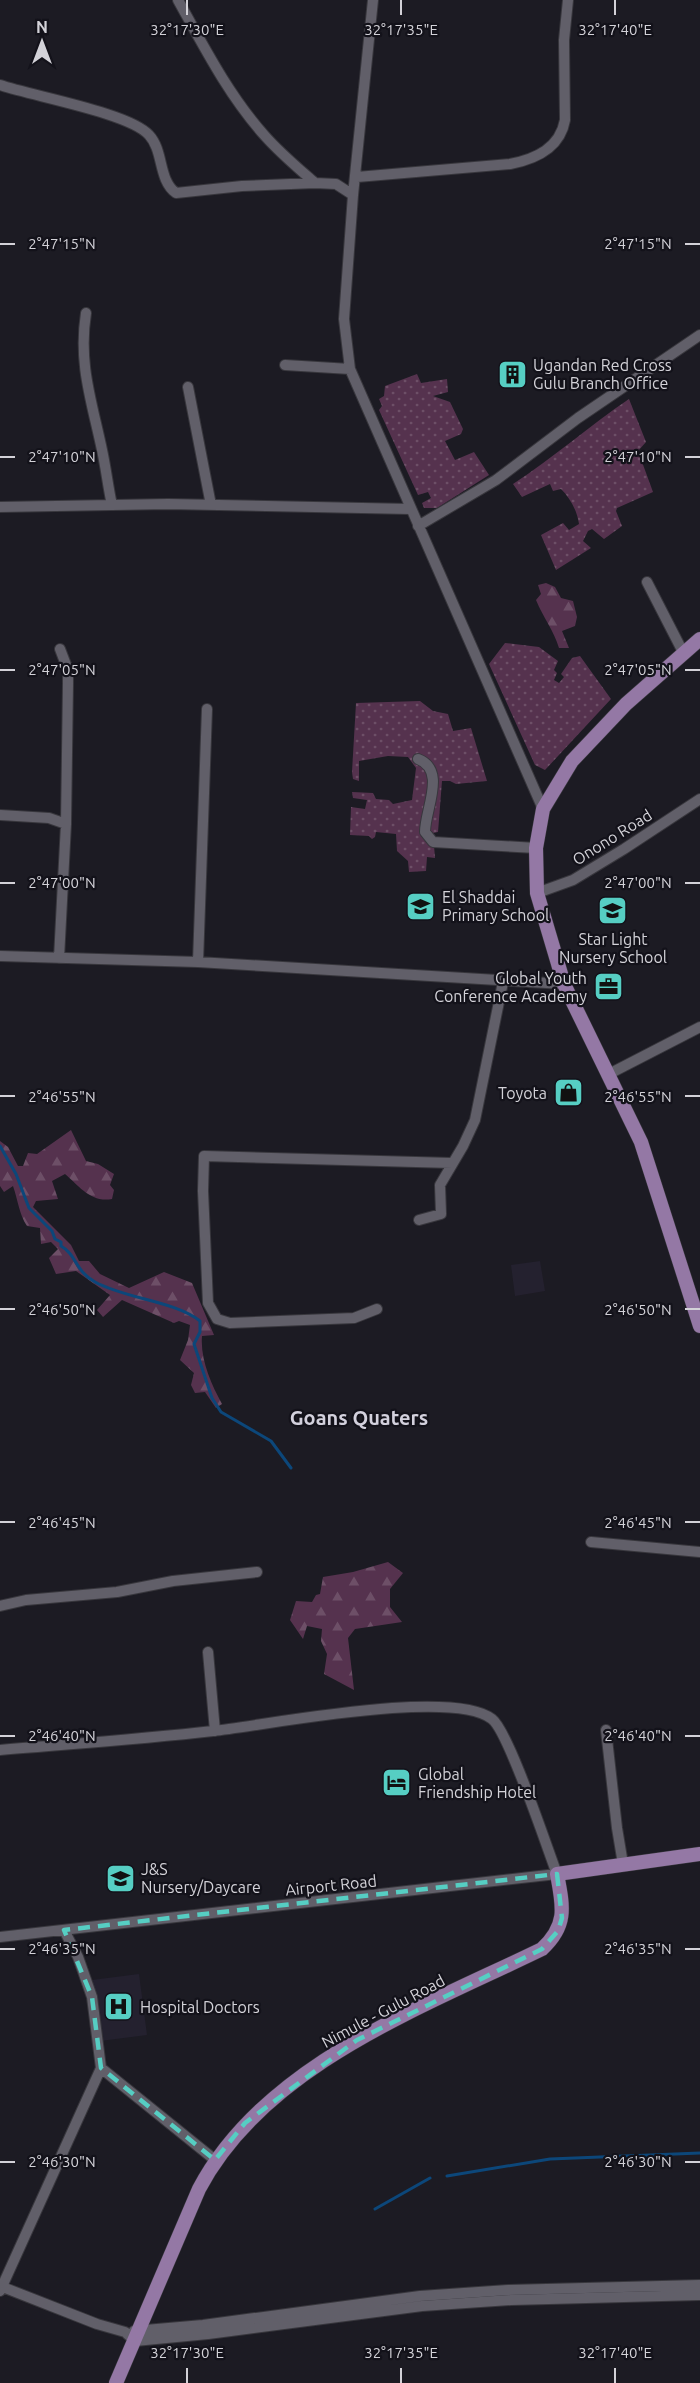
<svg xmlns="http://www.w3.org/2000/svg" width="700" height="2383" viewBox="0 0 700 2383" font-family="Ubuntu,sans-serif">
  <defs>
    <pattern id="grass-dots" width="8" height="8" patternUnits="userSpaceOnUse" patternTransform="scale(1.5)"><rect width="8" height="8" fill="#55324e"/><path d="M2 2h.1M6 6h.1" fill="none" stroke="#6d4f67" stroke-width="1.8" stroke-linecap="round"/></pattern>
    <pattern id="forest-firs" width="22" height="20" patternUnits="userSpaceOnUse" patternTransform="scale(1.5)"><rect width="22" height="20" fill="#55324e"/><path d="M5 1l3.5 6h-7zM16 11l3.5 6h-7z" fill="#6d4f67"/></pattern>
  </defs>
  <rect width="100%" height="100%" fill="#1c1b23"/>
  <path fill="#24212f" d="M540,1261l5,30 -30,5 -4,-31z
    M139,1974l8,61 -47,6 -8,-61z"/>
  <path fill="url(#grass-dots)" d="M417,374l4,9 26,-4 1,13 -15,4 17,6 13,27 -2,5 -16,7 10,19 19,-8 15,23 -52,33h-13l-2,-5 9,-5 -3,-6 -10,3 -39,-85 3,-4 -3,-7 5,-3 1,-10z
    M629,399l17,43 -8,9 15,41 -36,16 -1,3 6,15 -18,13 -12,-10 -4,2 -5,10 8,7 -35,22 -15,-35 22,-12 6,7 10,-6c-2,-14 -9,-26 -18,-35l-8,2 -3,-7 -28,13 -9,-13c40,-26 76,-58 116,-85z
    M505,643l34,4 19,14 -4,9 3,3 -3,7 5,3 5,-6 -3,-3 11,-16 8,-2 31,43 -66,71 -10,-5 -46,-101z
    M420,701l13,10 15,3 5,17 18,-3 16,53 -31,3 -6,-3h-8l-4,51 -5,1 2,25 -8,-1 -1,14 -17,1 -1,-11 -11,-10 -1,-17 -20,-2 -1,5 -3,2 -3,-3 -19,-1 1,-28 14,2 2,-9 -14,-2 -1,-6 21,1 3,6 13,1 4,4 19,-4 4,-32 -8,-11 -20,-1 -29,5v20l-6,-2 -1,-7 4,-69z"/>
  <path fill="url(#forest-firs)" d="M546,583l9,4 6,11 12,3 4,16 -2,9 -13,5 7,17h-10c-5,-17 -16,-31 -23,-48l5,-6 -3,-9z
    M71,1130l15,31 12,3 16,10 -4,11 4,5 -2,9c-21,4 -33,-13 -47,-25l-13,7 6,18 -22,2 -3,6 38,38 8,16h10l11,13 29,14 35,-16 28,11 22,52 -12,1c-2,23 9,48 20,68l-6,4 -11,-16 -10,1 -4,-8 3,-12 -14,-13 8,-20 2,-15 -11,-4 -5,2 -52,-23 -19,17 -6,-7 13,-15 -34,-24 -20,3 -7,-16 9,-9 -7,-7 -10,2 -1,-16 -13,-2c-8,-12 -9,-26 -14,-40l-9,6 -4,-6v-45l8,6 10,19h5l5,-13 9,1z
    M388,1562l15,11 -13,16v18l12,15 -47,7 -7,9 6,52 -30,-16 3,-20 -6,-13 1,-12 -15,-3 -4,13 -13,-19 6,-19 16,1 4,-7 4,-1 3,-17 30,-5z"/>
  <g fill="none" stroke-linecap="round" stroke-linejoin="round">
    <path stroke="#0c477a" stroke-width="3" d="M0,1146l16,28 13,34 23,23 3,8 6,3v4c16,9 13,24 34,36 31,17 80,19 105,39v11l-6,12 18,54 9,14 50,29 20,27
      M447,2176l103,-17 150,-6
      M375,2209l55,-31"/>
    <defs>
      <path id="minor" d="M178,0c26,47 51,96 87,136 15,17 33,32 50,47
        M373,0l-20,195 -9,124 6,50 193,440
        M0,85c32,11 130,28 149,50 15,16 9,45 27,58l66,-7 73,-3 21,1 17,11
        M357,177l153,-13c26,-5 50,-16 55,-44l-1,-80 4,-40
        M86,313c-8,51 6,89 16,137 4,18 6,37 10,55
        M285,365l65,4
        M188,387l23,118
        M0,507l168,-3 242,5
        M418,526l78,-46 82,-62 122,-83
        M647,582l37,72
        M418,759c29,11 7,50 7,73l8,10 103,6
        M0,815l49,3 17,6
        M537,893l36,-13 51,-31 76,-50
        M0,956l198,6 366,22
        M59,958l7,-134 2,-141v-13l-8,-21
        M198,962l9,-253
        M607,1075l93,-48
        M419,1220l22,-6 -1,-29 23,-39 12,-26 28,-138
        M377,1309l-23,9 -124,5 -13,-4 -9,-16 -5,-112 1,-35 248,7
        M591,1542l109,10
        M0,1606l26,-6 91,-8 56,-11 84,-9
        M208,1652l7,79
        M606,1730l11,98 6,36
        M0,1750c71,-6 143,-11 213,-19 55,-6 239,-43 279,-12 17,13 55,129 65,155l-557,63
        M64,1930l14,27 14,40 9,71 114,92
        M0,2286l97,38 28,8 10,9 73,-7 214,-28 89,-6 189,-5
        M0,2291l101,-223
        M134,2331l69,-6 217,-29 88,-6 192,-5"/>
      <path id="major" d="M700,639l-74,65 -54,57 -29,48 -7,39 1,45 27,91 77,158 59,184
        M116,2383l83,-194c65,-124 224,-182 343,-240 26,-24 21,-43 15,-75l143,-20"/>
    </defs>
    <use href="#minor" stroke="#38373d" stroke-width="12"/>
    <use href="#major" stroke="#38373d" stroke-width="15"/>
    <use href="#minor" stroke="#615f69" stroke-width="10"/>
    <use href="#major" stroke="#9478a5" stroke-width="14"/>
  </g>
  <path fill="none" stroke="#56cec3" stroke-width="4.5" stroke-dasharray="12 8" stroke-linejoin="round" d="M557,1874l5,44 -4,13 -16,18 -185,91 -112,83 -30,37 -114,-92 -9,-71 -28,-67z"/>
  <path fill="none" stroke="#d3d2d8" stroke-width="2" d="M187,0v15M401,0v15M615,0v15M0,244h15M685,244h15M0,457h15M685,457h15M0,670h15M685,670h15M0,883h15M685,883h15M0,1096h15M685,1096h15M0,1309h15M685,1309h15M0,1522h15M685,1522h15M0,1736h15M685,1736h15M0,1949h15M685,1949h15M0,2162h15M685,2162h15M187,2368v15M401,2368v15M615,2368v15"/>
  <defs>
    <symbol id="building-square" viewBox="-11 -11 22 22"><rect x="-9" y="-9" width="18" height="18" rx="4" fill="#56cec3" stroke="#13121a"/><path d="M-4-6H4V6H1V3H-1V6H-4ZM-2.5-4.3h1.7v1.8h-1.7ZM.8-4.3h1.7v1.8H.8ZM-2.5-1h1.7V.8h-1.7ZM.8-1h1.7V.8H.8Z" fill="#111"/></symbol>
    <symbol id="school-square" viewBox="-11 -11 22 22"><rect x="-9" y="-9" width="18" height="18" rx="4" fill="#56cec3" stroke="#13121a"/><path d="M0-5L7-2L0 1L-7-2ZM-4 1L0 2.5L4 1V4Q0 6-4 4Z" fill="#111"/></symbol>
    <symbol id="office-square" viewBox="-11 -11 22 22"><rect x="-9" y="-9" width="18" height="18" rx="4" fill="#56cec3" stroke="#13121a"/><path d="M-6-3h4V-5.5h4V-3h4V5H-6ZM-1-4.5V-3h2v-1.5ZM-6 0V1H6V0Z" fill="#111"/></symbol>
    <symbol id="shop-square" viewBox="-11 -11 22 22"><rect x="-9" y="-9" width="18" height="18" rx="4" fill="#56cec3" stroke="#13121a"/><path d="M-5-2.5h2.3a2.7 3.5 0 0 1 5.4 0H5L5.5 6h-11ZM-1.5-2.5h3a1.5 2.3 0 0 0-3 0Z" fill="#111"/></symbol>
    <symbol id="hotel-square" viewBox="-11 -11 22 22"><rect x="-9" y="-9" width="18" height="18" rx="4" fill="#56cec3" stroke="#13121a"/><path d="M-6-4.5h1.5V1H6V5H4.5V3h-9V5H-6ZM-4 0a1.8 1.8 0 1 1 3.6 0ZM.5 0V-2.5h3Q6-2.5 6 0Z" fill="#111"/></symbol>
    <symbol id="hospital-square" viewBox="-11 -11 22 22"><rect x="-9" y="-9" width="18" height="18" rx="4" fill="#56cec3" stroke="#13121a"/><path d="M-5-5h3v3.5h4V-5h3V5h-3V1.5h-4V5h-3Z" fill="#111"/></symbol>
  </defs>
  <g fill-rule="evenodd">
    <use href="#building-square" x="496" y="358" width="33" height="33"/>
    <use href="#school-square" x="404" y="890" width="33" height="33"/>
    <use href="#school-square" x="596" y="894" width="33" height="33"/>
    <use href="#office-square" x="592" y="970" width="33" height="33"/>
    <use href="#shop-square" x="552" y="1076" width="33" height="33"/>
    <use href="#hotel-square" x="380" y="1766" width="33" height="33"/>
    <use href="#school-square" x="104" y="1862" width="33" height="33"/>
    <use href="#hospital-square" x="102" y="1990" width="33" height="33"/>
  </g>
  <g text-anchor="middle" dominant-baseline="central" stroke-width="4.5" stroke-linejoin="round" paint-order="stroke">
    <g font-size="16" fill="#d3d2d8" stroke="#13121a" text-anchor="start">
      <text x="533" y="365">Ugandan Red Cross<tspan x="533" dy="18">Gulu Branch Office</tspan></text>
      <text x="442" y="897">El Shaddai<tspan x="442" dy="18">Primary School</tspan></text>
      <text x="613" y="939" text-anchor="middle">Star Light<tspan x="613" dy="18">Nursery School</tspan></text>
      <text x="587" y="978" text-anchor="end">Global Youth<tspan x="587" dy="18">Conference Academy</tspan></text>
      <text x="547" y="1093" text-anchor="end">Toyota</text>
      <text x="418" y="1774">Global<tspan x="418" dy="18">Friendship Hotel</tspan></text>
      <text x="141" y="1869">J&amp;S<tspan x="141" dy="18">Nursery/Daycare</tspan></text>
      <text x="140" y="2007">Hospital Doctors</text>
    </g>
    <g font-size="16" fill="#d3d2d8" stroke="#13121a">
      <text transform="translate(612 837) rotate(-32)">Onono Road</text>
      <text transform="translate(331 1885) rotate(-6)">Airport Road</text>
      <text transform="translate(383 2011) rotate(-28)">Nimule - Gulu Road</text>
    </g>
    <g font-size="20" font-weight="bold" fill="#d3d1dd" stroke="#13121a">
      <text x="359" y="1417">Goans Quaters</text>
    </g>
  </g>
  <g font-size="15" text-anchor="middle" fill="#d3d2d8" stroke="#13121a" stroke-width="4.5" stroke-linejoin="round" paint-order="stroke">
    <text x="187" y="35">32°17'30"E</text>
    <text x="401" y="35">32°17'35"E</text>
    <text x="615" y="35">32°17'40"E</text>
    <text x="62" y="249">2°47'15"N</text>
    <text x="638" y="249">2°47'15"N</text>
    <text x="62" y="462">2°47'10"N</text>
    <text x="638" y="462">2°47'10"N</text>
    <text x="62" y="675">2°47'05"N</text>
    <text x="638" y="675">2°47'05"N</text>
    <text x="62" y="888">2°47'00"N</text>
    <text x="638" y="888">2°47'00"N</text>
    <text x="62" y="1102">2°46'55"N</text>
    <text x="638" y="1102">2°46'55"N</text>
    <text x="62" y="1315">2°46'50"N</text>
    <text x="638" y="1315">2°46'50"N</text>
    <text x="62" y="1528">2°46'45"N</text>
    <text x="638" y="1528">2°46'45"N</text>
    <text x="62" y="1741">2°46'40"N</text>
    <text x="638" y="1741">2°46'40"N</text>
    <text x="62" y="1954">2°46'35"N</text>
    <text x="638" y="1954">2°46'35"N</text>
    <text x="62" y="2167">2°46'30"N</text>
    <text x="638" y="2167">2°46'30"N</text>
    <text x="187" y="2358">32°17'30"E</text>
    <text x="401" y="2358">32°17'35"E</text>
    <text x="615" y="2358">32°17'40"E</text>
  </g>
  <g transform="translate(42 42)" stroke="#13121a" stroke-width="4.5" paint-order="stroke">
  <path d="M0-4.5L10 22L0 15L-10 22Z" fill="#d3d2d8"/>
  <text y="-9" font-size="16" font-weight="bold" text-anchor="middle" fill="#d3d2d8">N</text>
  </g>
</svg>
